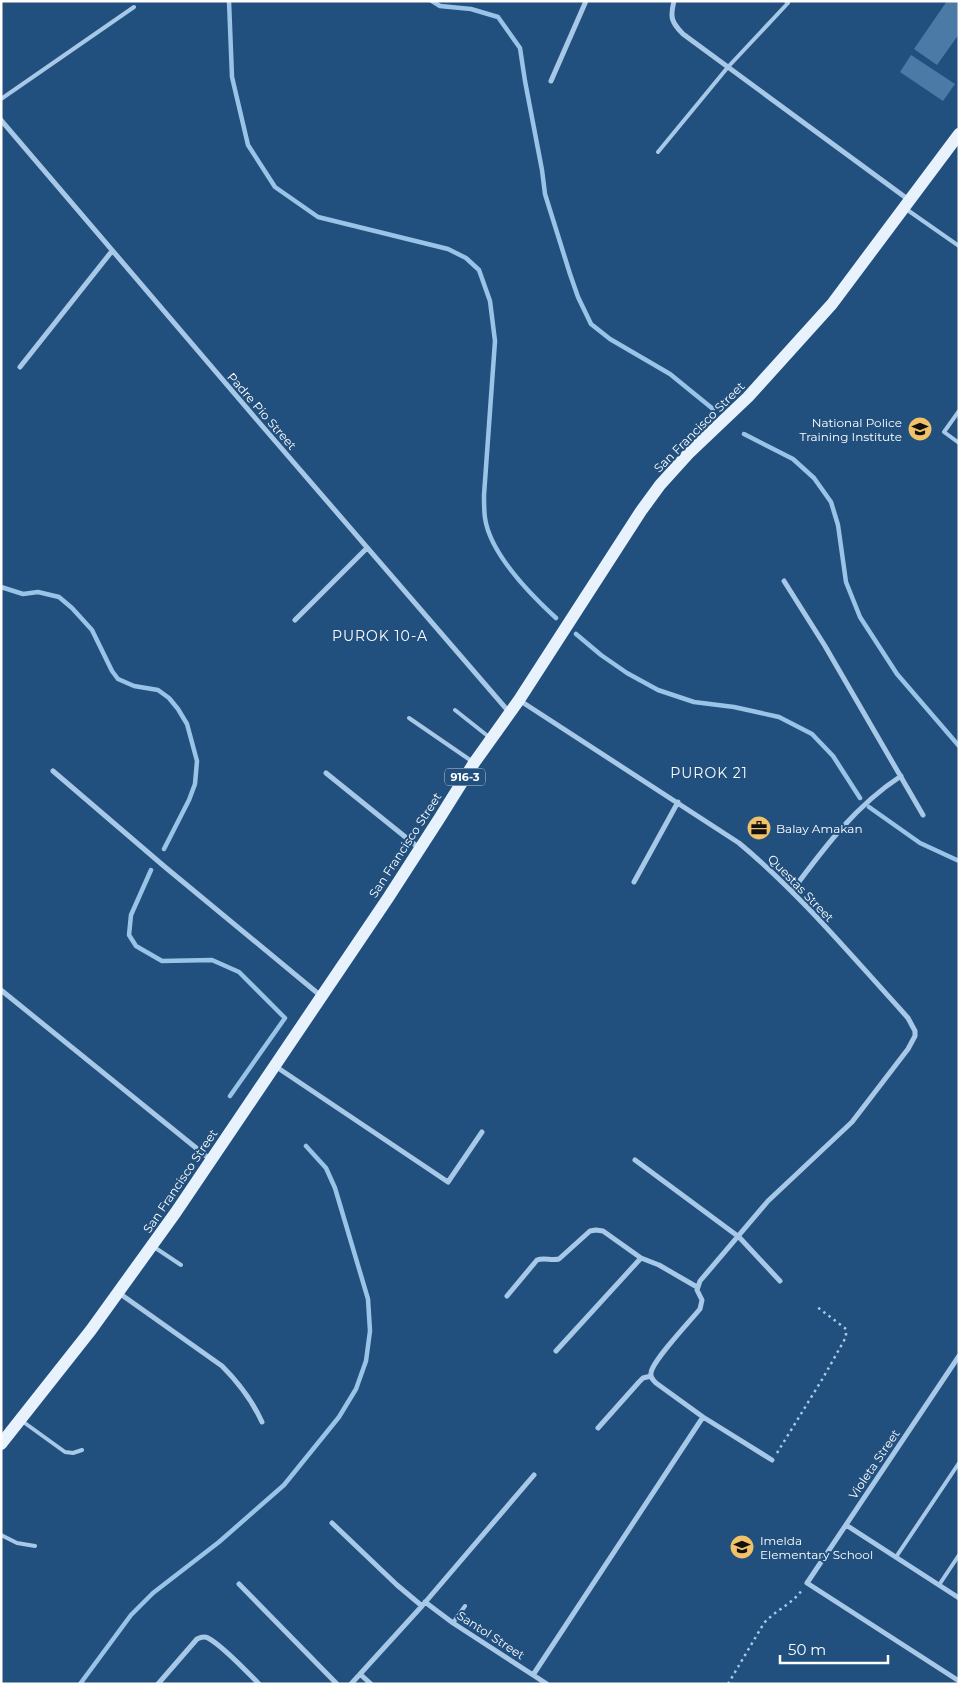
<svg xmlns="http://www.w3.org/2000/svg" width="960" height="1685" viewBox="0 0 960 1685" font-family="Montserrat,sans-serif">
  <rect width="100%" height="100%" fill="#22507e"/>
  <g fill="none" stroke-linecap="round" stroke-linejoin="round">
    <path stroke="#9ac3e8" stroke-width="4.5" d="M229,1l3,76 16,68 27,42 43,30 130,32 18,9 13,12 11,31 5,40 -11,154c0,7 0,16 1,23 5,35 46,77 71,100
      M432,1l8,5 31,3 27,8 22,31 5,33 17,89 3,24 25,80 8,23 13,27 19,15 60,35 43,35
      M744,434l49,25 21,19 17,24 7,23 8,57 14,35 37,57 62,72
      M1,587l22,7 15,-2 21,5 13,11 20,22 20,41 6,8 16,7 24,4 11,8 9,11 9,15 10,37 -2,23 -6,16 -25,49
      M576,634l25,21 26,18 31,17 36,12 40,5 45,10 33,17 21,22 27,42
      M869,807l51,36 39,18
      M151,870l-20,45 -2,20 7,11 26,15 50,-1 27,12 46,46 -55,78
      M80,1684l51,-69 22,-22 66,-51 65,-57 55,-68 17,-28 10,-28 4,-30 -2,-32 -33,-111 -9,-20 -20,-22"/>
  </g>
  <path fill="#4b7aa7" d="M947,1h12v33l-22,31 -23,-16z
    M911,55l44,29 -12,17 -43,-29z
    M758,816l13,10 -10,13 -14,-10z"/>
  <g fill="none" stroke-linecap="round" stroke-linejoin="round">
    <path stroke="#a7c8e7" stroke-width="2.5" stroke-dasharray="2.5 4" stroke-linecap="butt" d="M777,1453l46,-75 23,-41v-8l-30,-23
      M728,1684l36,-61c12,-13 28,-19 38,-33"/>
    <path stroke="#a7c8e7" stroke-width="4" d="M1,99l133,-92
      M658,152l70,-85 60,-64 -2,-2
      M906,209l53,37
      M959,411l-15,21 15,11
      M455,710l34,27
      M409,718l64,44
      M154,1247l27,18
      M22,1421l43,31 8,1 9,-3
      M1,1535l16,8 18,3
      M896,1557l63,-94
      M939,1585l20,-30
      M453,1623l12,-17"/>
    <path stroke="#a7c8e7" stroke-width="5" d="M674,1c-4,16 -3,21 9,33l226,166
      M551,81l35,-80
      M1,120l256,300 253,293
      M20,367l92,-116
      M784,581l41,65 98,169
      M295,620l72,-72
      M519,700l220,143c59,49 109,109 161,166l8,9 7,13v5l-7,13 -56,73 -84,79 -68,80 -3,9 5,10 -2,9c-9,11 -48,52 -49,64 -1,4 2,7 5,10l47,34 69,43
      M53,771l112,96 156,129
      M326,773l93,75
      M634,882l44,-80
      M792,891c32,-43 63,-85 109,-115
      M1,990l210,170
      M275,1066l173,116 34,-50
      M635,1160l104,77 41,44
      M119,1293l103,73c17,17 30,34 40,56
      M507,1296l30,-36c7,-3 14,1 22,-1l31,-28 6,-1 7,1 38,27 18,7 38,22
      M556,1351l85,-93
      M959,1356l-152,227 152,98
      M598,1428l41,-46 4,-4 8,-2
      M332,1523l65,62 25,21
      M846,1525l113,73
      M239,1584l98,100
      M425,1602l28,21 94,61
      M360,1674l11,10
      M533,1675l170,-258
      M158,1684l39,-45c4,-2 7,-3 11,-1 15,8 38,33 51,46
      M351,1684l71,-78 112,-131"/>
    <path stroke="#e8f2fd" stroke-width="12" d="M1,1444l90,-114 85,-118 212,-314 51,-79 35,-56 45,-63 122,-189 19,-26 28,-31 60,-57 84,-93 127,-170"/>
  </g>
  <defs>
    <symbol id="university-disc" viewBox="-11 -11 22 22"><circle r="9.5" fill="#f2c269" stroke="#22507e"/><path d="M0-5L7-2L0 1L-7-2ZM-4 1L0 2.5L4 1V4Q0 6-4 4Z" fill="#111"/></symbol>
    <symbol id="office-disc" viewBox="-11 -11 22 22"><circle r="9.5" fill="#f2c269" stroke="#22507e"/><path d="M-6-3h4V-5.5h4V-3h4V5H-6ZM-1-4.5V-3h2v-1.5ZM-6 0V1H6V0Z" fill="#111"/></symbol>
    <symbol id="school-disc" viewBox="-11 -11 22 22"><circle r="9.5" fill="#f2c269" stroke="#22507e"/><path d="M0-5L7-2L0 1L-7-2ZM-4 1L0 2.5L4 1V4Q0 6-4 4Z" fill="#111"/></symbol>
  </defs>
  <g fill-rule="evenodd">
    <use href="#university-disc" x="906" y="415" width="28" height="28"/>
    <use href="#office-disc" x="745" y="814" width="28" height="28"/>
    <use href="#school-disc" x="728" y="1533" width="28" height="28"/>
  </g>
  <g text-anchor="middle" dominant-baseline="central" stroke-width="4" stroke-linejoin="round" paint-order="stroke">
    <rect fill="#22507e" stroke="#bdcad8" stroke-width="1" x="445" y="768.5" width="40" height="17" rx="4"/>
    <g font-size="11" font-weight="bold" fill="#fff">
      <text x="465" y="777">916-3</text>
    </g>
    <g font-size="12" fill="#fff" stroke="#22507e">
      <text transform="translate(262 411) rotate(49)">Padre Pio Street</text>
      <text transform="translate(699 427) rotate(-45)">San Francisco Street</text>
      <text transform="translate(405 845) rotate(-57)">San Francisco Street</text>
      <text transform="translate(801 888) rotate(46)">Questas Street</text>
      <text transform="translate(180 1181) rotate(-56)">San Francisco Street</text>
      <text transform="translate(874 1464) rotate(-56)">Violeta Street</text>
      <text transform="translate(491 1635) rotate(33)">Santol Street</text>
    </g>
    <g font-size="12" fill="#fff" stroke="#22507e" text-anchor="start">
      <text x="902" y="422" text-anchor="end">National Police<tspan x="902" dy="14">Training Institute</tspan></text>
      <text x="776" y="828">Balay Amakan</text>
      <text x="760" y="1540">Imelda<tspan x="760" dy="14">Elementary School</tspan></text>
    </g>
    <g font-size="14" letter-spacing="1" fill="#fff" stroke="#22507e">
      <text x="380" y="636">PUROK 10-A</text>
      <text x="709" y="773">PUROK 21</text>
    </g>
  </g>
  <rect width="960" height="1685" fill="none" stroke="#ffffff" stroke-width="5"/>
  <path d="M780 1655v8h108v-8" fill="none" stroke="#ffffff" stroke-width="2.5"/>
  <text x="788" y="1655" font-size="15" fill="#ffffff" stroke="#22507e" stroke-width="4" paint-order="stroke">50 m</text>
</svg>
